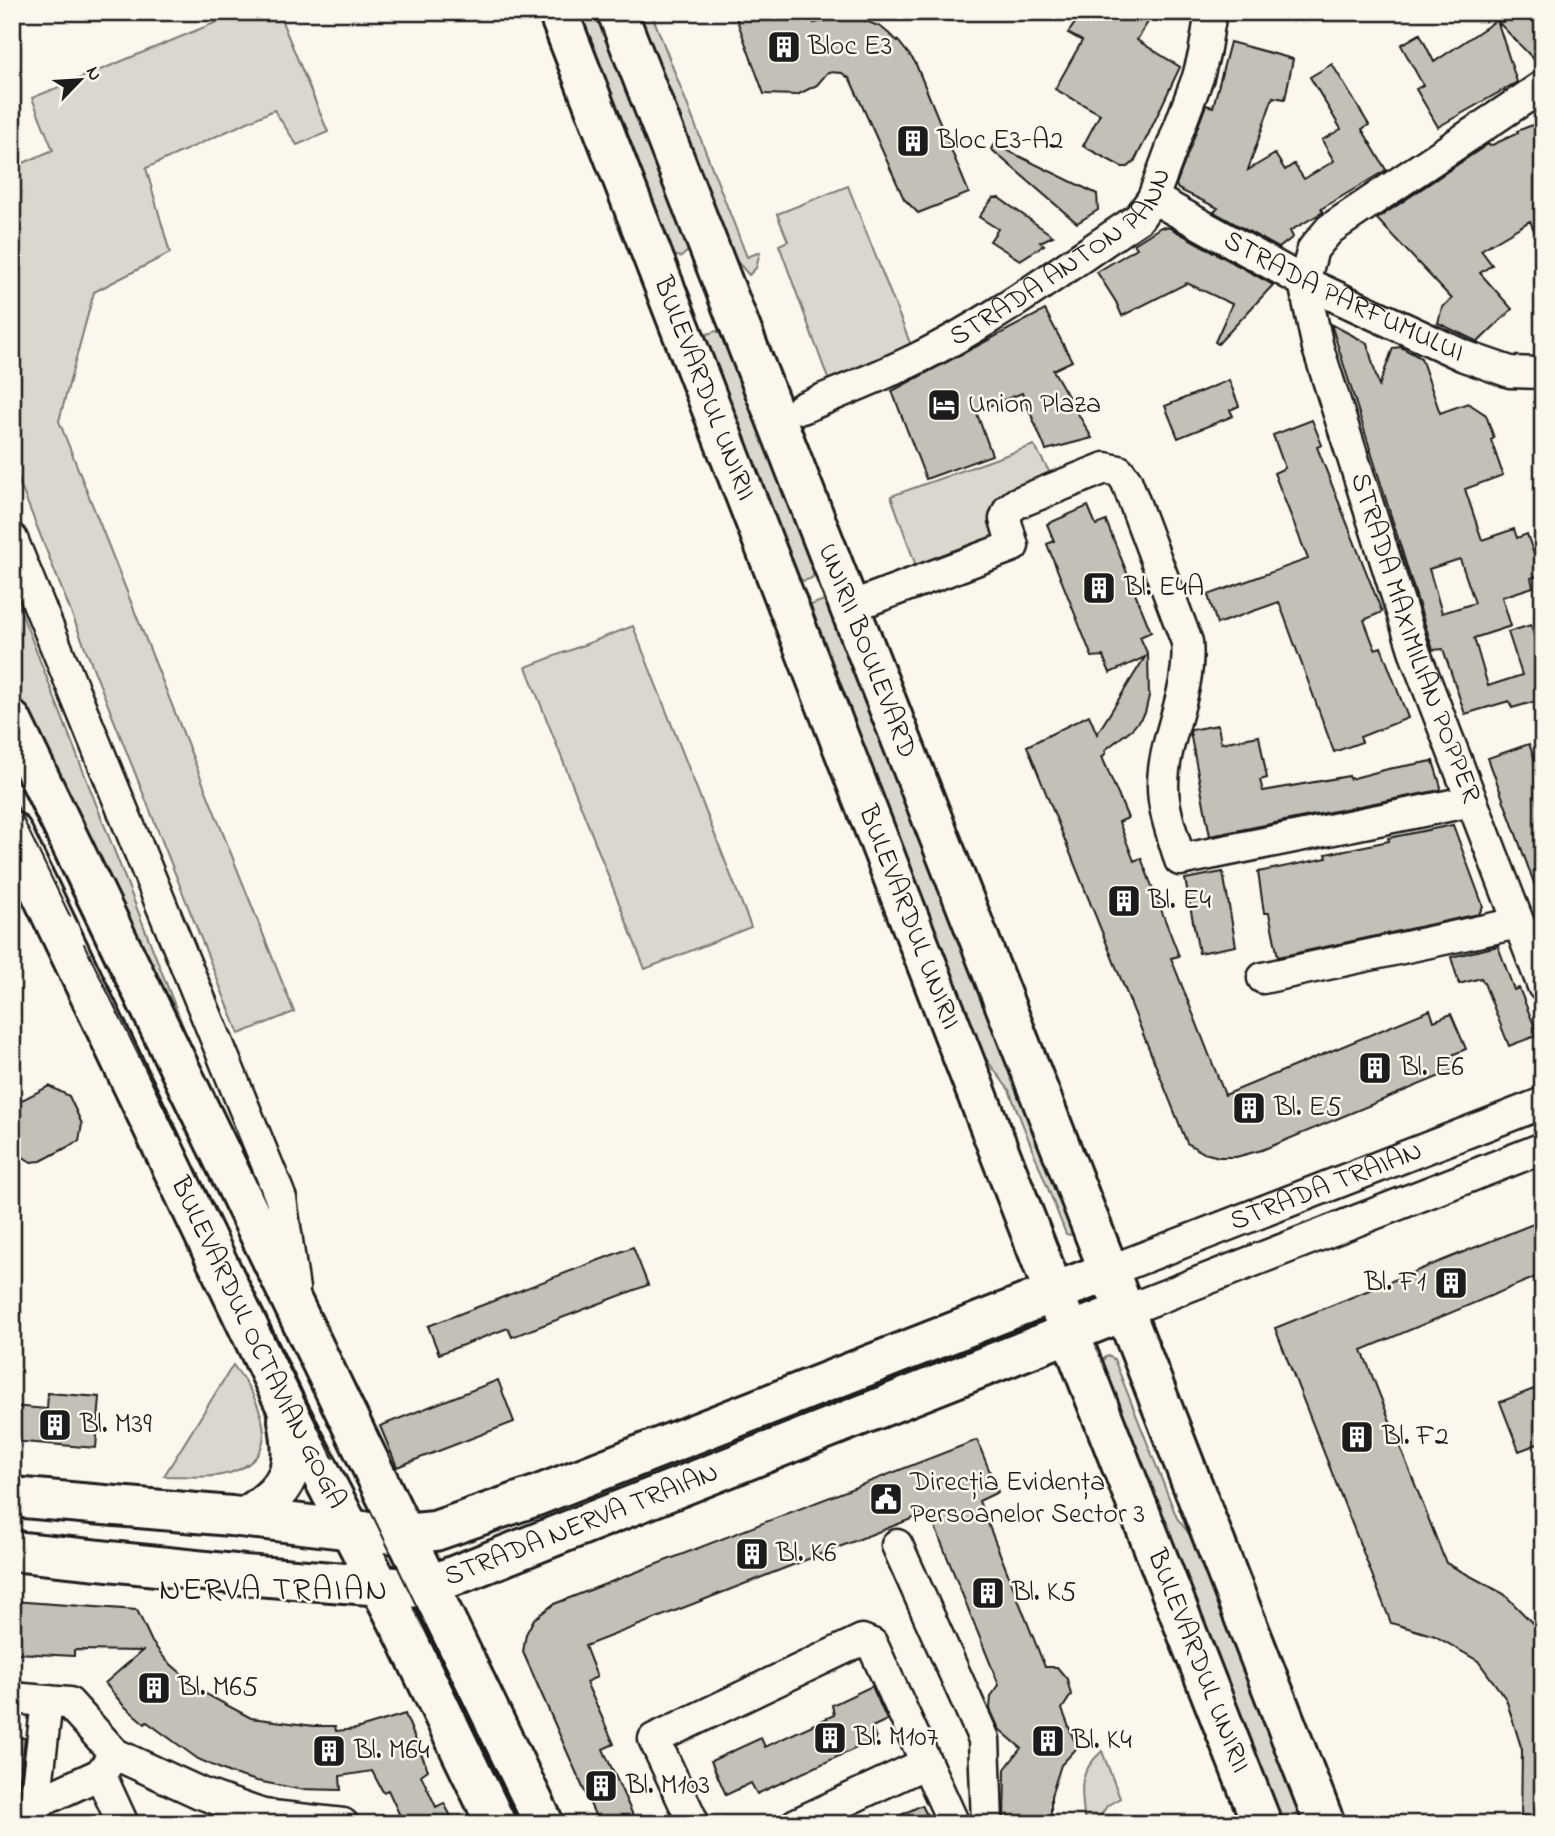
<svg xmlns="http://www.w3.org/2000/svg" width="1555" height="1836" viewBox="0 0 1555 1836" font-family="'Indie Flower',sans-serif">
  <rect width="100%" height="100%" fill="#fbf7ec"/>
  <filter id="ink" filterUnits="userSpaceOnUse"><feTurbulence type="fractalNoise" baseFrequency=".0143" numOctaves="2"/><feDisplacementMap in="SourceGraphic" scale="14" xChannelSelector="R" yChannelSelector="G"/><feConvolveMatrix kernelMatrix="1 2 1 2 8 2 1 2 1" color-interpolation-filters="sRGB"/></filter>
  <g filter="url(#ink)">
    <path fill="#dad7ce" stroke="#7b7a75" stroke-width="2" d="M241,12h37l50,120 -31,13 -23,-35 -128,58 24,85 -76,39 -35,129 235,591 -55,22 -227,-570v-296l41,-18 -21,-52z
      M575,12h22l91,232v7l-7,6 -8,-2z
      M637,12h14l96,245 13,-5 -4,16 -7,7 -16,-18z
      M848,186l68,172 -82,37 -55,-150 9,-4 -11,-27z
      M716,331l7,4 92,233 -3,10 -8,3 -9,-4 -92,-235 4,-8z
      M1034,445l24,42 -41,16 -4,43 -92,34 -30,-84z
      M12,589l181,463 -9,5 -172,-357z
      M824,600l8,8 242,625 -4,2 -4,-1 -57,-144 -28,-38 -172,-437 2,-10z
      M633,626l118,301 -106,42 -119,-302z
      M1108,1356l6,3 63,159 17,22 113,284h-23l-181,-461 1,-5z
      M233,1365c26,33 55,89 -3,108 -20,6 -45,3 -66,3z
      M1102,1751l18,47 -13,8 -12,18h-10c-3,-34 -10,-48 17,-73z"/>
    <path fill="#c3c0b8" stroke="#1c1c1c" stroke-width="2" fill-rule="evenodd" d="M734,12h76l4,11 28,-6 21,3 18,7 18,15 16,20 54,131 -51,20 -14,-14 -54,-120 -8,-6 -14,-1 -11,13 -20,10 -33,-1z
      M1083,12h71l-17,28 43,27 -32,68 -14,27 -6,5h-6l-39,-21 17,-32 -45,-25 27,-48 -14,-8z
      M1527,12h16v57l-44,-46z
      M1497,20l20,62 -79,45 -22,-38 7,-4 -22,-40 19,-11 14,28z
      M1230,42l63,17 -8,40 -12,-2 -25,73 27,-16 10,16 9,-6 10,15 30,-18 -12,-21 19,-11 -31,-52 22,-13 37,61 -7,4 24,41 -65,39 2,3 -33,19 3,6 -14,11 -65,-36 4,-4 -40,-19 -2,-4 30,-80 7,2z
      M1543,121v130l-13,-30 -49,29 11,15 -12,8 32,36 -34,33 -40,-19 4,-16 10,-8 -75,-80 111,-75 2,2 28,-13 -1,-2z
      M994,144l103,50 1,16 -21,13 -86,-74z
      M993,198h6l54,38 -13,6 4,3 -24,15 -30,-19 8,-12 -19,-12z
      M1161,227l9,1 103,57 -55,59 -3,-2 17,-38 -45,-21 -65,33 -6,-14 -19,-30 40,-24 -3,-4z
      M1045,310l27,51 -19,9 39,68 -46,12 -24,-57 -46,18 16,44 -66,24 -34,-88z
      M1331,324l36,19 12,43 14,-38 8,-1 20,11 19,55 28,-10 18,12 8,23 -3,2 12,35 -38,14 17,51 32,-11 3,9 10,-4 14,41 -10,3 2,9 -31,10 9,29 -37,12 14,48 34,-11 -14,-43 23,-7 6,20 6,-2v56l-31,9 -3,-7 -44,13 -22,-65 -10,1zM1460,559l15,44 -33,10 -13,-44z
      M1229,380l10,26 -9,4 3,6 -55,22 -13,-32z
      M1312,420l10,25 -5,2 65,165 -18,8 11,29 6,-2 27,71 -48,19 2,5 -28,10 -55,-150 -62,22 -9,-29 100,-36 -34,-86 11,-5 -12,-33z
      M1088,506l8,19 10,-4 45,111 -11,5 8,18 1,41 -4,17 -12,15 -28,22 1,3 -4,4 26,61 -9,4 15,39 7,-3 38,98 -8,2 54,137 205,-85 4,11 17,-7 15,35 -14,6 5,14 -195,81 -26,7h-17l-15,-4 -17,-10 -160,-397 62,-31 8,19 48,-77 -35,16 -7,-17 -11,1 -45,-113 7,-3 -7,-17z
      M1218,725l3,18 38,-7 8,42 -7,2 3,11 86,-15 1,3 38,-10 45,-8 8,26 -1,3 -230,46 -20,-104 1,-2z
      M1529,744l14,37v120l-2,1 -53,-144z
      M1453,825l30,81 -4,8 -201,43 -9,-44h-5l-6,-41 69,-14 -1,-4 63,-13 -1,-3z
      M1223,872l13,74 -37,7 -14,-74z
      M1498,946l16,44 5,-2 19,47 -29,11 -25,-63 -3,-5 -22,6 -8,-27z
      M49,1086l20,10 13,28 -3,17 -38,20 -10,1 -19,-12v-45z
      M1543,1220v54l-181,76 84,213 58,31 39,40v190h-22l1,-74 -16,-51 -28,-38 -43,-25 -44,-13 -116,-295z
      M633,1247l15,38 -136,52 -4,-9 -69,26 -11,-28z
      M498,1380l16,42 -117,45 -17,-41z
      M1534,1389l9,22v31l-24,9 -19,-49z
      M48,1393l52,4 -4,51 -84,-7v-35l35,3z
      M977,1440l21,52 -19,9 66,166h12l10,12 4,16 -9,14 15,39 -16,17 -10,31v28h-47l1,-55 16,-21 -22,-19 -9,-20 1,-13 8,-11 -70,-173 -344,134 12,31 -11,5 28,62 -11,5 34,75h-38l-76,-172 3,-18 8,-15 20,-15z
      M12,1601l125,9 15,32 14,18 38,33 47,25 63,8h21l1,5 20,-2 49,-15 23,56 -7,5 15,32 8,-4 11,21h-56l4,-2 -15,-32 -5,2 -11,-21 -32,5 1,14 -43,-1 -41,-8 -27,-8 -32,-14 -51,-37 -2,2 -22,-19 -18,-22 37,-32 -68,-1v6l-58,-3 1,-11 -5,-1z
      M872,1686l15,34 -15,7 4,12 -119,55 -6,-11 -25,12 -15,-34 50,-23 4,9 69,-32 -2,-10z
      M12,1737l13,1 -6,48h-7z
      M922,1805l9,19h-49z"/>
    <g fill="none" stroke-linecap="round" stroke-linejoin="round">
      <defs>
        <g id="minor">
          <path id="s1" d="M1543,86l-213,143 -17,20 -9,33 14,66 98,308 127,330"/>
          <path id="s2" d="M1153,198l151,84 160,74 46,16 33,1"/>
          <path id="s3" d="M802,408c38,-16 77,-31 114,-49 76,-37 152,-94 223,-141l14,-20 45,-121 6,-23 7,-42"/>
          <path d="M12,539l262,642 7,18 13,90"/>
          <path d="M850,607l163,-61 -8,-27 4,-10 8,-6 88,-35 14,3 7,9 61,162c5,51 -24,95 -24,144 0,25 10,50 17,74l292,-59"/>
          <path d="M1263,978l255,-55"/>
          <path id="s4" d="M1109,1271l434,-168"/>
          <path d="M1125,1311l418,-163"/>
          <path d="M897,1545l87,194 3,85"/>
          <path d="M12,1698l57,5 46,51 85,39 63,22 80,9"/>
          <path d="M100,1774l23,50"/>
          <path d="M35,1804l12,-103"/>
          <path d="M27,1824l8,-20 65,-30 15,-20"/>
          <path d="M694,1824l-40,-85 208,-99 10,4 82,180"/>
          <path d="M796,1824l130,-61"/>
        </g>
        <g id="major">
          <path id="s5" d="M558,12l512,1322 192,490"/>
          <path id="s6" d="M617,12l708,1812"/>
          <path d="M12,721l532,1103"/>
          <path id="s7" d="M12,832l273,572 120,231 91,189"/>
          <path d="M12,1497l219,19 149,17 23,1 32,-3 101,-35 573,-225"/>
          <path d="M245,1517c44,-27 53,-46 43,-97"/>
          <path id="s8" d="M12,1551l232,24 163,13 21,-2 697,-275"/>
        </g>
      </defs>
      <use href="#minor" stroke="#1c1c1c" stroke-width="35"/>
      <use href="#major" stroke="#1c1c1c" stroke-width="44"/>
      <use href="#minor" stroke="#fbf7ec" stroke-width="30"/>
      <use href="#major" stroke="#fbf7ec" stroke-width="38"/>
      <path stroke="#1c1c1c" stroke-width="2" d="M12,770l510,1054
        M12,796l58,120
        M84,944l94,192
        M268,1325l65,133"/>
    </g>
  </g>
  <defs>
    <symbol id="building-square" viewBox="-11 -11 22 22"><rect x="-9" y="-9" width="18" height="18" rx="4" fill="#1c1c1c" stroke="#fbf7ec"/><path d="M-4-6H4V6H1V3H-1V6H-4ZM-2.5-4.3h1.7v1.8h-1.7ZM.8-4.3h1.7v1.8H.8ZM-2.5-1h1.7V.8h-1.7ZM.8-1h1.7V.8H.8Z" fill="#fff"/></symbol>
    <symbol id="hotel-square" viewBox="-11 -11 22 22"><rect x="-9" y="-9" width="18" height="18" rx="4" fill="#1c1c1c" stroke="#fbf7ec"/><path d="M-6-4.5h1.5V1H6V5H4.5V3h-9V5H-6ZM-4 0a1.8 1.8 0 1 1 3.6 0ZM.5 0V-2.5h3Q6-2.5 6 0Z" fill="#fff"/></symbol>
    <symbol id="civic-square" viewBox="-11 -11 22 22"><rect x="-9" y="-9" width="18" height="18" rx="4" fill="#1c1c1c" stroke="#fbf7ec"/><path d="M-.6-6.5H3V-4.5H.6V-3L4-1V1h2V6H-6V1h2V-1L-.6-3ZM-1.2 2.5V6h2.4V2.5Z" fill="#fff"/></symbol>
  </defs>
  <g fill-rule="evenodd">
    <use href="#building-square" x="765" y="28" width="38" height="38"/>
    <use href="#building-square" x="894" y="122" width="38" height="38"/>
    <use href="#hotel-square" x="925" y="386" width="38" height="38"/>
    <use href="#building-square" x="1080" y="569" width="38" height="38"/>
    <use href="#building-square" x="1105" y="882" width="38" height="38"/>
    <use href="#building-square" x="1356" y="1049" width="38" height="38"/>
    <use href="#building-square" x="1230" y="1089" width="38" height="38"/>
    <use href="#building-square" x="1432" y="1264" width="38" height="38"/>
    <use href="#building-square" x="36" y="1406" width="38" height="38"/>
    <use href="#building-square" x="1338" y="1418" width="38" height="38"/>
    <use href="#civic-square" x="867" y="1480" width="38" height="38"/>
    <use href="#building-square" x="733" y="1535" width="38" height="38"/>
    <use href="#building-square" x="969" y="1574" width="38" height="38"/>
    <use href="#building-square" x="135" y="1669" width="38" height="38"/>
    <use href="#building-square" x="811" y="1719" width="38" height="38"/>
    <use href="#building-square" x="1029" y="1722" width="38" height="38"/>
    <use href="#building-square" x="310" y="1732" width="38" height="38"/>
    <use href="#building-square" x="582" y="1767" width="38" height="38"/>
  </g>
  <g text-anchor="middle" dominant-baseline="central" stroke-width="5" stroke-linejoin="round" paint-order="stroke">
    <g font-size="28" fill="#1c1c1c" stroke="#fbf7ec" text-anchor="start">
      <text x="808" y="47">Bloc E3</text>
      <text x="937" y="141">Bloc E3-A2</text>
      <text x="968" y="405">Union Plaza</text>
      <text x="1124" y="588">Bl. E4A</text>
      <text x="1148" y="901">Bl. E4</text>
      <text x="1400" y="1068">Bl. E6</text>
      <text x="1274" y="1108">Bl. E5</text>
      <text x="1426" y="1283" text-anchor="end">Bl. F1</text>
      <text x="80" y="1425">Bl. M39</text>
      <text x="1382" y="1437">Bl. F2</text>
      <text x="910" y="1483">Direcția Evidența<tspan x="910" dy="32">Persoanelor Sector 3</tspan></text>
      <text x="776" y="1554">Bl. K6</text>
      <text x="1012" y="1593">Bl. K5</text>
      <text x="178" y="1688">Bl. M65</text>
      <text x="854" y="1738">Bl. M107</text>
      <text x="1072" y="1741">Bl. K4</text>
      <text x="354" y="1751">Bl. M64</text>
      <text x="626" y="1786">Bl. M103</text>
    </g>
    <g font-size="28" fill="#1c1c1c" stroke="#fbf7ec">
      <text stroke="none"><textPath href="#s3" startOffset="304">STRADA ANTON PANN</textPath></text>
      <text stroke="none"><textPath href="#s2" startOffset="215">STRADA PARFUMULUI</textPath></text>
      <text stroke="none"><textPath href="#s5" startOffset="404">BULEVARDUL UNIRII</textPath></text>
      <text stroke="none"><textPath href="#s1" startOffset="690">STRADA MAXIMILIAN POPPER</textPath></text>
      <text stroke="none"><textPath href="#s6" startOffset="686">UNIRII BOULEVARD</textPath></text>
      <text stroke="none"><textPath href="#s5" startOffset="971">BULEVARDUL UNIRII</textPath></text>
      <text stroke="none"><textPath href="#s4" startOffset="233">STRADA TRAIAN</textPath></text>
      <text stroke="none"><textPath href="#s7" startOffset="567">BULEVARDUL OCTAVIAN GOGA</textPath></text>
      <text stroke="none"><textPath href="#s8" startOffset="583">STRADA NERVA TRAIAN</textPath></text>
      <text stroke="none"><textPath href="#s5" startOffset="1769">BULEVARDUL UNIRII</textPath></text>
    </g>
    <g font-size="32" letter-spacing="2" fill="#1c1c1c" stroke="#fbf7ec">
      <text x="274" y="1591">NERVA TRAIAN</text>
    </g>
  </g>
  <rect width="1555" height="1836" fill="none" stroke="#fbf7ec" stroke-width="42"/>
  <rect x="21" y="21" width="1513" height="1794" fill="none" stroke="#1c1c1c" stroke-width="2.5" filter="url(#ink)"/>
  <g transform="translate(80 80) rotate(65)" stroke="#fbf7ec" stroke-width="5" paint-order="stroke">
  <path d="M0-5L12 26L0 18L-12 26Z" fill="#1c1c1c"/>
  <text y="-10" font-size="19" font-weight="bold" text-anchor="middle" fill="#1c1c1c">N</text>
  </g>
</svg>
